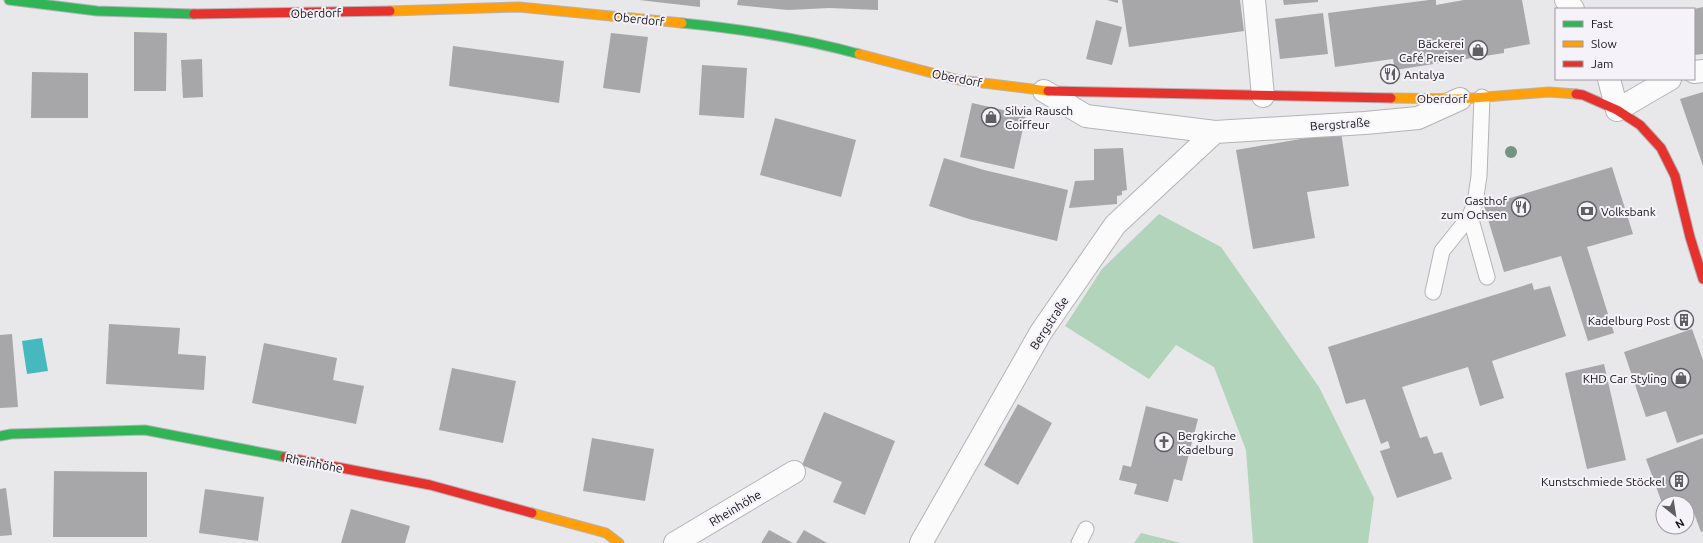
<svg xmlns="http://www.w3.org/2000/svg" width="1703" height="543" viewBox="0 0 1703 543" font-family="Ubuntu,sans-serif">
  <rect width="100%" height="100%" fill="#e8e7ea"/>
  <path fill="#b2d4bb" d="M1159,214l62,33 98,140 55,111 -6,45h-115l-7,-93 -32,-83 -38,-22 -27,34 -84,-53 37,-57z
    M1141,533l40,10h-47z"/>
  <path fill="#46b9bf" d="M42,338l6,33 -21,3 -5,-33z"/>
  <path fill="#a7a6a8" d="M639,0h61v7z
    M738,0h140v10l-49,-2 -41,2 -51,-5z
    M1107,0h11v3z
    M1122,0h118l4,31 -115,16z
    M1283,0h35v2l-34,3z
    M1429,0h7v5l28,-5h58l8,44 -26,5v4l-109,17 -2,-11 -58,8 -7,-54z
    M1703,7v47l-9,1v-46z
    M1323,13l5,41 -48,5 -5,-40z
    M1096,20l26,7 -10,38 -26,-6z
    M134,32l33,1 -1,58h-32z
    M611,33l37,4 -8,56 -37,-5z
    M453,46l111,15 -5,42 -110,-17z
    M202,59l1,38 -20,1 -2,-38z
    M702,65l45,3 -3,50 -45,-3z
    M32,72l56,1v45h-57z
    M1703,92v74l-23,-67z
    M972,103l54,12 -12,54 -54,-12z
    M775,118l81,22 -15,57 -81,-22z
    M1341,132l8,54 -42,6 8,46 -62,11 -17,-99z
    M1123,148l4,42 -5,1v4l-5,1v8l-48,4 6,-27 19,-1v-31z
    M944,158l40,12 84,20 -11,51 -88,-22 -40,-13z
    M1612,167l21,67 -46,13 27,86 -26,8 -27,-85 -57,16 -20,-66z
    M1532,283l2,7 16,-4 16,50 -74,25 12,37 -24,8 -12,-39 -66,20 18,51 7,-2 7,18 8,-2 10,27 -55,19 -17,-47 10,-3 -2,-7 -7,3 -16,-45 -19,5 -18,-57z
    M1688,310l5,16 -12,4 -6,-15z
    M109,324l71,4 -2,26 28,2 -2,34 -98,-6z
    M1692,329l11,31v74l-26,9 -11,-32 -20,6 -22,-65z
    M12,334l6,73 -18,1v-73z
    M264,343l73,15 -4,22 31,6 -8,38 -104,-21z
    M1604,364l22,96 -39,9 -22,-96z
    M452,368l64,13 -13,62 -64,-13z
    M1018,404l34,19 -34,62 -34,-20z
    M1146,406l52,13 -16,62 -8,-2 -6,23 -34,-8 3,-10 -18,-4 4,-15 8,2z
    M824,412l71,29 -30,74 -32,-13 9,-20 -40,-17z
    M592,438l62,11 -9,52 -62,-10z
    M1703,438v93l-2,1 -10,-27 -4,2v-4h-25l-16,-44z
    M54,471l93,1v65h-94z
    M6,488l6,47 -12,1v-47z
    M205,489l59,8 -6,44 -59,-8z
    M351,509l59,17 -5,17h-64z
    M769,530l24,13h-32z
    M804,530l23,13h-31z"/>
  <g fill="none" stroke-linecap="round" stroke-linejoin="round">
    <defs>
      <path id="lane" d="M1470,216l17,61
        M1433,292l9,-41 28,-35 5,-13 4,-27 3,-79
        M1079,543l7,-14"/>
      <path id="street" d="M1254,0l9,96
        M1566,0l7,9
        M1694,72l9,-1
        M1609,79l8,31 53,-31
        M1044,91l42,25 129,16 150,-9 53,-5 42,-19
        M675,543l119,-71
        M921,543l120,-211 74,-107 100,-93"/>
      <path id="fast" d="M9,0l88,11 97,3
        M682,23c60,6 119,15 177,31
        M0,436l11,-2 134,-4 140,27"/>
      <path id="slow" d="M390,11l129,-4 163,16
        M859,54l100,26 89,11
        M1391,98l69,1 89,-7 27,2
        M532,513l74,20 13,10"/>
      <path id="jam" d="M194,14l196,-3
        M1048,91l343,7
        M1576,94l7,1 34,15 23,15 21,23 14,28 15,61 13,42
        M285,457l145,28 102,28"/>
    </defs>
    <use href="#lane" stroke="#b4b3b5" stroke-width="17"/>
    <use href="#street" stroke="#b4b3b5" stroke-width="24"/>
    <use href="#fast" stroke="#b4b3b5" stroke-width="11"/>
    <use href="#slow" stroke="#b4b3b5" stroke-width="11"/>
    <use href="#jam" stroke="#b4b3b5" stroke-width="11"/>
    <use href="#lane" stroke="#fcfbfc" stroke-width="15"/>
    <use href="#street" stroke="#fcfbfc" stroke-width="22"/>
    <use href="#fast" stroke="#30b455" stroke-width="9"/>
    <use href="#slow" stroke="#ff9f0a" stroke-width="9"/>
    <use href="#jam" stroke="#e5322d" stroke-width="9"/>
  </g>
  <circle fill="#759380" cx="1511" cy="152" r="6"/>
  <defs>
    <symbol id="shop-ring" viewBox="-11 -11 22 22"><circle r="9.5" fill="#f5f3f9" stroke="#5f5e60" stroke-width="1.5"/><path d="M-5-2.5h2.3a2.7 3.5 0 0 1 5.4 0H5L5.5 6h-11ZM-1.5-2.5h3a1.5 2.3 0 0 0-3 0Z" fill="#5f5e60"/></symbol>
    <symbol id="restaurant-ring" viewBox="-11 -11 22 22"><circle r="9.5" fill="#f5f3f9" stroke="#5f5e60" stroke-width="1.5"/><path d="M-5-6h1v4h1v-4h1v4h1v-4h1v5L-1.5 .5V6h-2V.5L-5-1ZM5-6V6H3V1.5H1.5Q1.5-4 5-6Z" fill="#5f5e60"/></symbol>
    <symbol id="bank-ring" viewBox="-11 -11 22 22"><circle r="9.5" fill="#f5f3f9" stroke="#5f5e60" stroke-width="1.5"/><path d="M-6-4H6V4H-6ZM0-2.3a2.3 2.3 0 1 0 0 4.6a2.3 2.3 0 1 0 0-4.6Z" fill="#5f5e60"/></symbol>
    <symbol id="building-ring" viewBox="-11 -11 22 22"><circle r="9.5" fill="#f5f3f9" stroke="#5f5e60" stroke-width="1.5"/><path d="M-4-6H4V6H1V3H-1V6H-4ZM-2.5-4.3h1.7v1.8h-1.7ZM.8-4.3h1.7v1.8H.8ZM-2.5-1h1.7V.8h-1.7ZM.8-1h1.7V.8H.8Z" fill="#5f5e60"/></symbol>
    <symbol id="church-ring" viewBox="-11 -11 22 22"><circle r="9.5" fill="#f5f3f9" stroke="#5f5e60" stroke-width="1.5"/><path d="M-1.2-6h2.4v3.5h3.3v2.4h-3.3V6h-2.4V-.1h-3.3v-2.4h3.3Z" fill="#5f5e60"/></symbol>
  </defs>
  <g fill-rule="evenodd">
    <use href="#shop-ring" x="1467" y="39" width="22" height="22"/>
    <use href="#restaurant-ring" x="1379" y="63" width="22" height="22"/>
    <use href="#shop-ring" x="980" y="106" width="22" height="22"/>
    <use href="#restaurant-ring" x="1510" y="196" width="22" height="22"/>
    <use href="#bank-ring" x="1576" y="200" width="22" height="22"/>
    <use href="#building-ring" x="1673" y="309" width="22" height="22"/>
    <use href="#shop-ring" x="1670" y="367" width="22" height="22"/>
    <use href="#church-ring" x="1153" y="431" width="22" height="22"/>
    <use href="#building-ring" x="1668" y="470" width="22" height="22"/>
  </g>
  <g text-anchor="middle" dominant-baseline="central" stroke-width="4" stroke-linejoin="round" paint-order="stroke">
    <g font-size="12" fill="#151416" stroke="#f5f3f9">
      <text transform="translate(316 13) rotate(-1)">Oberdorf</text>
      <text transform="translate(639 19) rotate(6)">Oberdorf</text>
      <text transform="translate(957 78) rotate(11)">Oberdorf</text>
      <text x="1442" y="98">Oberdorf</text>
      <text transform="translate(1340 124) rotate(-4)">Bergstraße</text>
      <text transform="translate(1049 323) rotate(-57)">Bergstraße</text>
      <text transform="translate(314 463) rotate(11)">Rheinhöhe</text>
      <text transform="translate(735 508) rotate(-31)">Rheinhöhe</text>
    </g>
    <g font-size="12" fill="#151416" stroke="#f5f3f9" text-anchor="end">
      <text x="1464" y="43">Bäckerei<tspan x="1464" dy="14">Café Preiser</tspan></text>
      <text x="1404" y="74" text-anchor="start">Antalya</text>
      <text x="1005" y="110" text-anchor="start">Silvia Rausch<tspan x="1005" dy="14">Coiffeur</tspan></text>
      <text x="1507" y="200">Gasthof<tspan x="1507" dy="14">zum Ochsen</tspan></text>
      <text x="1601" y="211" text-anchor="start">Volksbank</text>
      <text x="1670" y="320">Kadelburg Post</text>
      <text x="1667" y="378">KHD Car Styling</text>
      <text x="1178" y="435" text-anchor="start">Bergkirche<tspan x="1178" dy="14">Kadelburg</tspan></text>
      <text x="1665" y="481">Kunstschmiede Stöckel</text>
    </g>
  </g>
  <rect x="1555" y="8" width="140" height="72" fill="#f5f3f9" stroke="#9b9a9e"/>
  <rect x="1563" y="21" width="20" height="6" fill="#30b455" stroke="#9b9a9e"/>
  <text x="1591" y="28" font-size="12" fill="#151416">Fast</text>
  <rect x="1563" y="41" width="20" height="6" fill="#ff9f0a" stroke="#9b9a9e"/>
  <text x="1591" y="48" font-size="12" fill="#151416">Slow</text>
  <rect x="1563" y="61" width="20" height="6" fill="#e5322d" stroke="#9b9a9e"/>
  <text x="1591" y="68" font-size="12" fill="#151416">Jam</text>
  <g transform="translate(1675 515) rotate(150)"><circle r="19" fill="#f5f3f9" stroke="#9b9a9e"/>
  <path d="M0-3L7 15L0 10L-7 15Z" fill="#5f5e60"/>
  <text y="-6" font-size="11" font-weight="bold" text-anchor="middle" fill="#151416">N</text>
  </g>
</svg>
